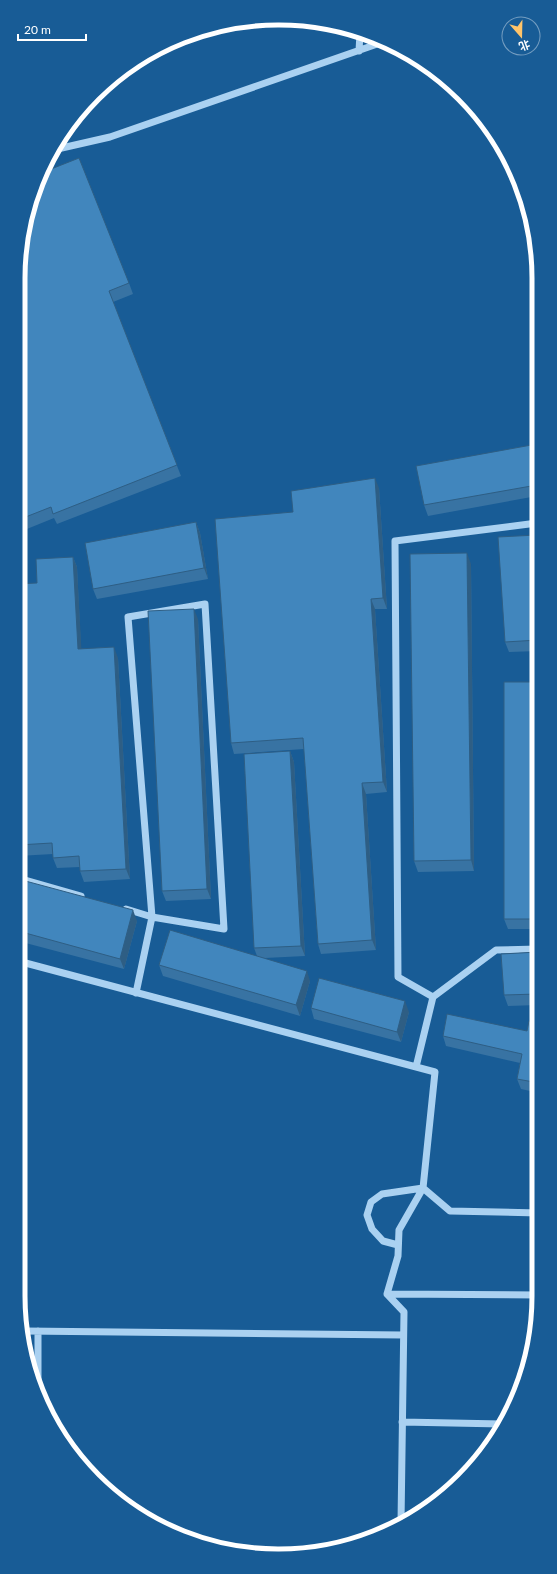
<svg xmlns="http://www.w3.org/2000/svg" width="557" height="1574" viewBox="0 0 557 1574" font-family="Lato,'Noto Sans SC',sans-serif">
  <rect width="100%" height="100%" fill="#185c96"/>
  <g fill="none" stroke-linecap="round" stroke-linejoin="round">
    <path stroke="#aad1f1" stroke-width="7" d="M359,51l1,-18
      M53,150l57,-13 273,-95
      M18,878l63,18
      M126,909l26,8 72,12 -19,-325 -77,13 24,300 -16,76
      M18,961l417,111 -12,116 -24,42 -1,26 -11,38 17,18 -3,210
      M433,997l-35,-20 -3,-436 142,-18
      M416,1067l17,-70 63,-47 42,-1
      M398,1245l-15,-4 -11,-12 -5,-14 4,-13 11,-8 41,-6 27,23 89,2
      M387,1294l152,1
      M25,1331l378,4
      M38,1396v-65
      M402,1422l100,2"/>
  </g>
  <path fill="#3873a3" d="M18,278l111,5 4,11 -20,8 68,174 -124,48 -3,-6 -32,13 -4,-10z
    M537,444v52l-109,20 -4,-11z
    M379,488l8,121h-12l12,183 -21,2 10,156 -55,4 -3,-10 -14,-195 -70,5 -3,-11 62,-231z
    M196,522l4,11 8,46 -111,20 -4,-10z
    M537,535l1,116 -29,1 -4,-10z
    M73,557l4,10 4,82 37,9 12,221 -46,3 -4,-11v-4l-23,1 -4,-10v-4l-35,2v-272l19,-1z
    M471,564l3,307 -56,1 -4,-11z
    M198,619l13,280 -45,2 -4,-10z
    M538,682v247h-30l-4,-10z
    M290,751l4,11 11,194 -40,2 45,23 -10,35 -137,-40 -4,-11 98,-9 -3,-8z
    M18,879l119,42 -13,48 -106,-28z
    M538,952v53l-30,1 -4,-11z
    M311,1008l98,4 -8,30 -87,-23z
    M538,1023l1,70 -18,-4 -4,-10 3,-16 -74,-17 -3,-10 84,-5z"/>
  <path fill="#2e5e84" d="M375,478l4,10 8,121 -4,-11z
    M196,522l4,11 8,46 -4,-11z
    M467,553l4,11 3,307 -3,-11z
    M73,557l4,10 5,93 -4,-11z
    M371,599l4,10 12,183 -4,-10z
    M194,609l4,10 13,280 -4,-10z
    M114,647l4,11 12,221 -4,-10z
    M290,751l4,11 11,194 -4,-10z
    M362,783l4,11 10,156 -4,-10z
    M133,910l4,11 -13,48 -4,-10z
    M307,971l3,10 -10,35 -4,-11z
    M405,1001l4,11 -8,30 -4,-10z"/>
  <path fill="#4186bd" stroke="#2e5e84" d="M79,158l50,125 -20,8 68,174 -124,49 -2,-7 -33,13v-242l9,-67 14,-38z
    M537,444v41l-113,20 -8,-39z
    M375,478l8,120 -12,1 12,183 -21,1 10,157 -54,4 -15,-206 -72,5 -16,-224 78,-7 -2,-21z
    M196,522l8,46 -111,21 -8,-46z
    M537,535l1,105 -33,2 -7,-105z
    M467,553l4,307 -57,1 -4,-307z
    M73,557l5,92 36,-2 12,222 -46,2 -1,-15 -26,2 -1,-15 -34,2v-261l19,-1 -1,-24z
    M194,609l13,280 -45,2 -14,-280z
    M504,682h34v237h-34z
    M290,751l11,195 -47,2 -10,-194z
    M18,879l115,31 -13,49 -102,-28z
    M170,930l137,41 -11,34 -137,-40z
    M538,952v42l-34,1 -3,-41z
    M319,978l86,23 -8,31 -86,-24z
    M447,1014l80,17 2,-10 9,2 1,60 -22,-4 5,-25 -79,-18z"/>
  <path d="M0 0H557V1574H0ZM278 25H279A253 253 0 0 1 532 278V1296A253 253 0 0 1 279 1549H278A253 253 0 0 1 25 1296V278A253 253 0 0 1 278 25Z" fill="#185c96" fill-rule="evenodd"/>
  <path fill="none" stroke="#fff" stroke-width="5" d="M278 25H279A253 253 0 0 1 532 278V1296A253 253 0 0 1 279 1549H278A253 253 0 0 1 25 1296V278A253 253 0 0 1 278 25Z"/>
  <g transform="translate(521 36) rotate(160)"><circle r="19" fill="#185c96" stroke="#749dc0"/>
  <path d="M0-3L7 15L0 10L-7 15Z" fill="#ffc46a"/>
  <text y="-6" font-size="11" font-weight="bold" text-anchor="middle" fill="#ffffff">北</text>
  </g>
  <path d="M18 34v6h68v-6" fill="none" stroke="#ffffff" stroke-width="2"/>
  <text x="24" y="34" font-size="12" fill="#ffffff" stroke="#185c96" stroke-width="3" paint-order="stroke">20 m</text>
</svg>
